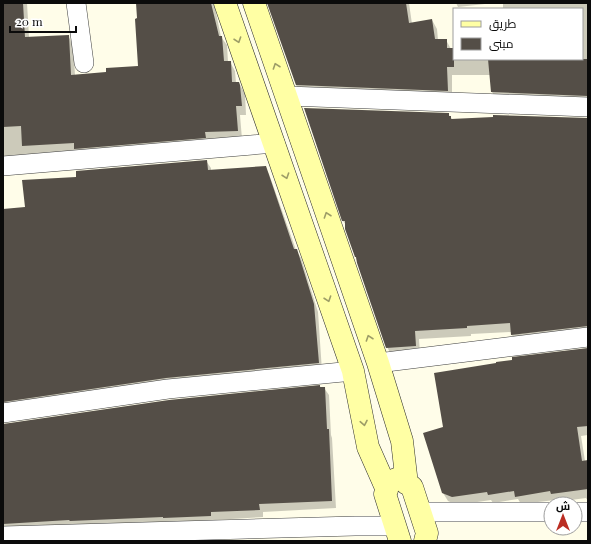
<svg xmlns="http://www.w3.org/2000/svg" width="591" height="544" viewBox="0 0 591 544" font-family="'Playfair Display',Cairo,serif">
  <rect width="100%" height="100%" fill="#fffde9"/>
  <path fill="#0003" d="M3,3h24l2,34 39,-1 5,8 2,31 32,-2 32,-6 -2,-64h77l7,34 6,8 1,17h2l5,9 1,12h3l6,11 1,21h-6l2,24 -239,19z
    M268,3h141l3,21 20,-4 5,9 1,11h8l5,9h3v10h128v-50h-79v-6h85v101l-91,-4 -5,-8 -2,-17h-38v24l-151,-6 -5,-8z
    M456,3h38l-36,4z
    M448,114l5,6 135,-1v216l-72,8 -4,-8 -1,-3 -40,2v2l-52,3 1,15 -28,2 -5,-9 -41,-118v-4l-3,-4z
    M206,161l5,7v3l54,-4 4,7 27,76 5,8 17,54 4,59 -319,40v-201l23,-2 51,-30z
    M588,349v86l-7,1 4,25h3v40l-2,-3 -30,4 -1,-2 -34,4 -3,-5 -25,4 -2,-3 -34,5 -9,-4 -5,-8 2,-65z
    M320,386l1,2h3l5,7 2,40 1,3 4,70 -73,4v5l-48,3v3l-212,9v-107z"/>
  <path fill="#544e47" d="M3,3h20l2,34 44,-2 2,40 35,-3v-4l32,-2 -3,-47 2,-1 -1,-15h75l8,33h3l2,25h7l1,21h7l1,3 2,21h-6l2,25 -33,1 1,6 -132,11v-6l-52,3 -1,-20 -18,1z
    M267,3h139l3,20 23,-4 3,20h12v9h7v19h-7l1,24 -152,-6z
    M488,59h100v37l-97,-4z
    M304,108l145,5v3h2v3l42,-2v-2l95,3v208l-77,9 -1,-12 -43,3v2l-52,3 1,15 -30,2 -29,-85 -1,-6h-1l-10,-28v-8h-3z
    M207,160l1,10 58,-4 28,83h3l17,55 5,59 -153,15 -163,24v-193l22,-2 -3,-27 54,-3v-6z
    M588,348v78l-11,1 5,34 6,-1v29l-37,5 -1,-3 -35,6 -1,-6 -26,4 -1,-3 -35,5 -10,-4 -19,-60 20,-6 -9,-54 62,-10v-1l16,-2v-3z
    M320,385v2h5l2,42h2l3,72 -73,3 1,6 -49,2v4l-48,2v-1l-93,4 -1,-1 -66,4v-100l166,-24z"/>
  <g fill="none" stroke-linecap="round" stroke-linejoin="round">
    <defs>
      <path id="street" d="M76,3l8,60
        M287,96l301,11
        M3,166l272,-23
        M378,363l210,-26
        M3,413l165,-24 185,-18
        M420,512h131
        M575,512h13
        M3,536l352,-10h41"/>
      <path id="secondary" d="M225,3l128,368 15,76 19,43
        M254,3l124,360 24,78 5,43
        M400,541l-15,-47 4,-12 10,-4 13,9 15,46 -2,8"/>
    </defs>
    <use href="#street" stroke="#3e3e3e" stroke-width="20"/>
    <use href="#secondary" stroke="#2d2d2d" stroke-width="23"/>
    <use href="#street" stroke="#fff" stroke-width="19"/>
    <use href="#secondary" stroke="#ffffa4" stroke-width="22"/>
  </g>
  <defs><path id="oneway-chevron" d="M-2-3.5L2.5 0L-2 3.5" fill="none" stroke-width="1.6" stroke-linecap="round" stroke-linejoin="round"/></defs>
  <g stroke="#9d9d67">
    <use href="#oneway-chevron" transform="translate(238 40) rotate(71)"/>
    <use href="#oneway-chevron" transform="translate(276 66) rotate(-109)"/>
    <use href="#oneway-chevron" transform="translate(286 176) rotate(71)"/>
    <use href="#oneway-chevron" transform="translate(327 215) rotate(-109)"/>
    <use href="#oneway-chevron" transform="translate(328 299) rotate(71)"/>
    <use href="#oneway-chevron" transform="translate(369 338) rotate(-109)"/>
    <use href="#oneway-chevron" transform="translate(364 423) rotate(79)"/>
  </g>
  <rect width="591" height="544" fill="none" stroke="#0b0b0b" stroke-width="8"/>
  <rect x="453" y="8" width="130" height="52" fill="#ffffff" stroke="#9d9d9d"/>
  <rect x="461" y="21" width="20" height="6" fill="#ffffa4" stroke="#9d9d9d"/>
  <text x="489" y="28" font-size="12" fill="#0b0b0b">طريق</text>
  <rect x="461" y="38" width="20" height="12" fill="#544e47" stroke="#9d9d9d"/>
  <text x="489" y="48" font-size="12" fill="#0b0b0b">مبنى</text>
  <g transform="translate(563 516)"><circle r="19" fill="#ffffff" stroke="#9d9d9d"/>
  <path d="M0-3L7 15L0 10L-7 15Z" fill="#bb2d23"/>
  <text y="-6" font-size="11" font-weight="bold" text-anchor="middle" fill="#0b0b0b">ش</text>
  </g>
  <path d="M10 26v6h66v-6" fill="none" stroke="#0b0b0b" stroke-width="2"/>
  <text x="16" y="26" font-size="12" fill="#0b0b0b" stroke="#ffffff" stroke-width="3" paint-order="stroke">20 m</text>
</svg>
